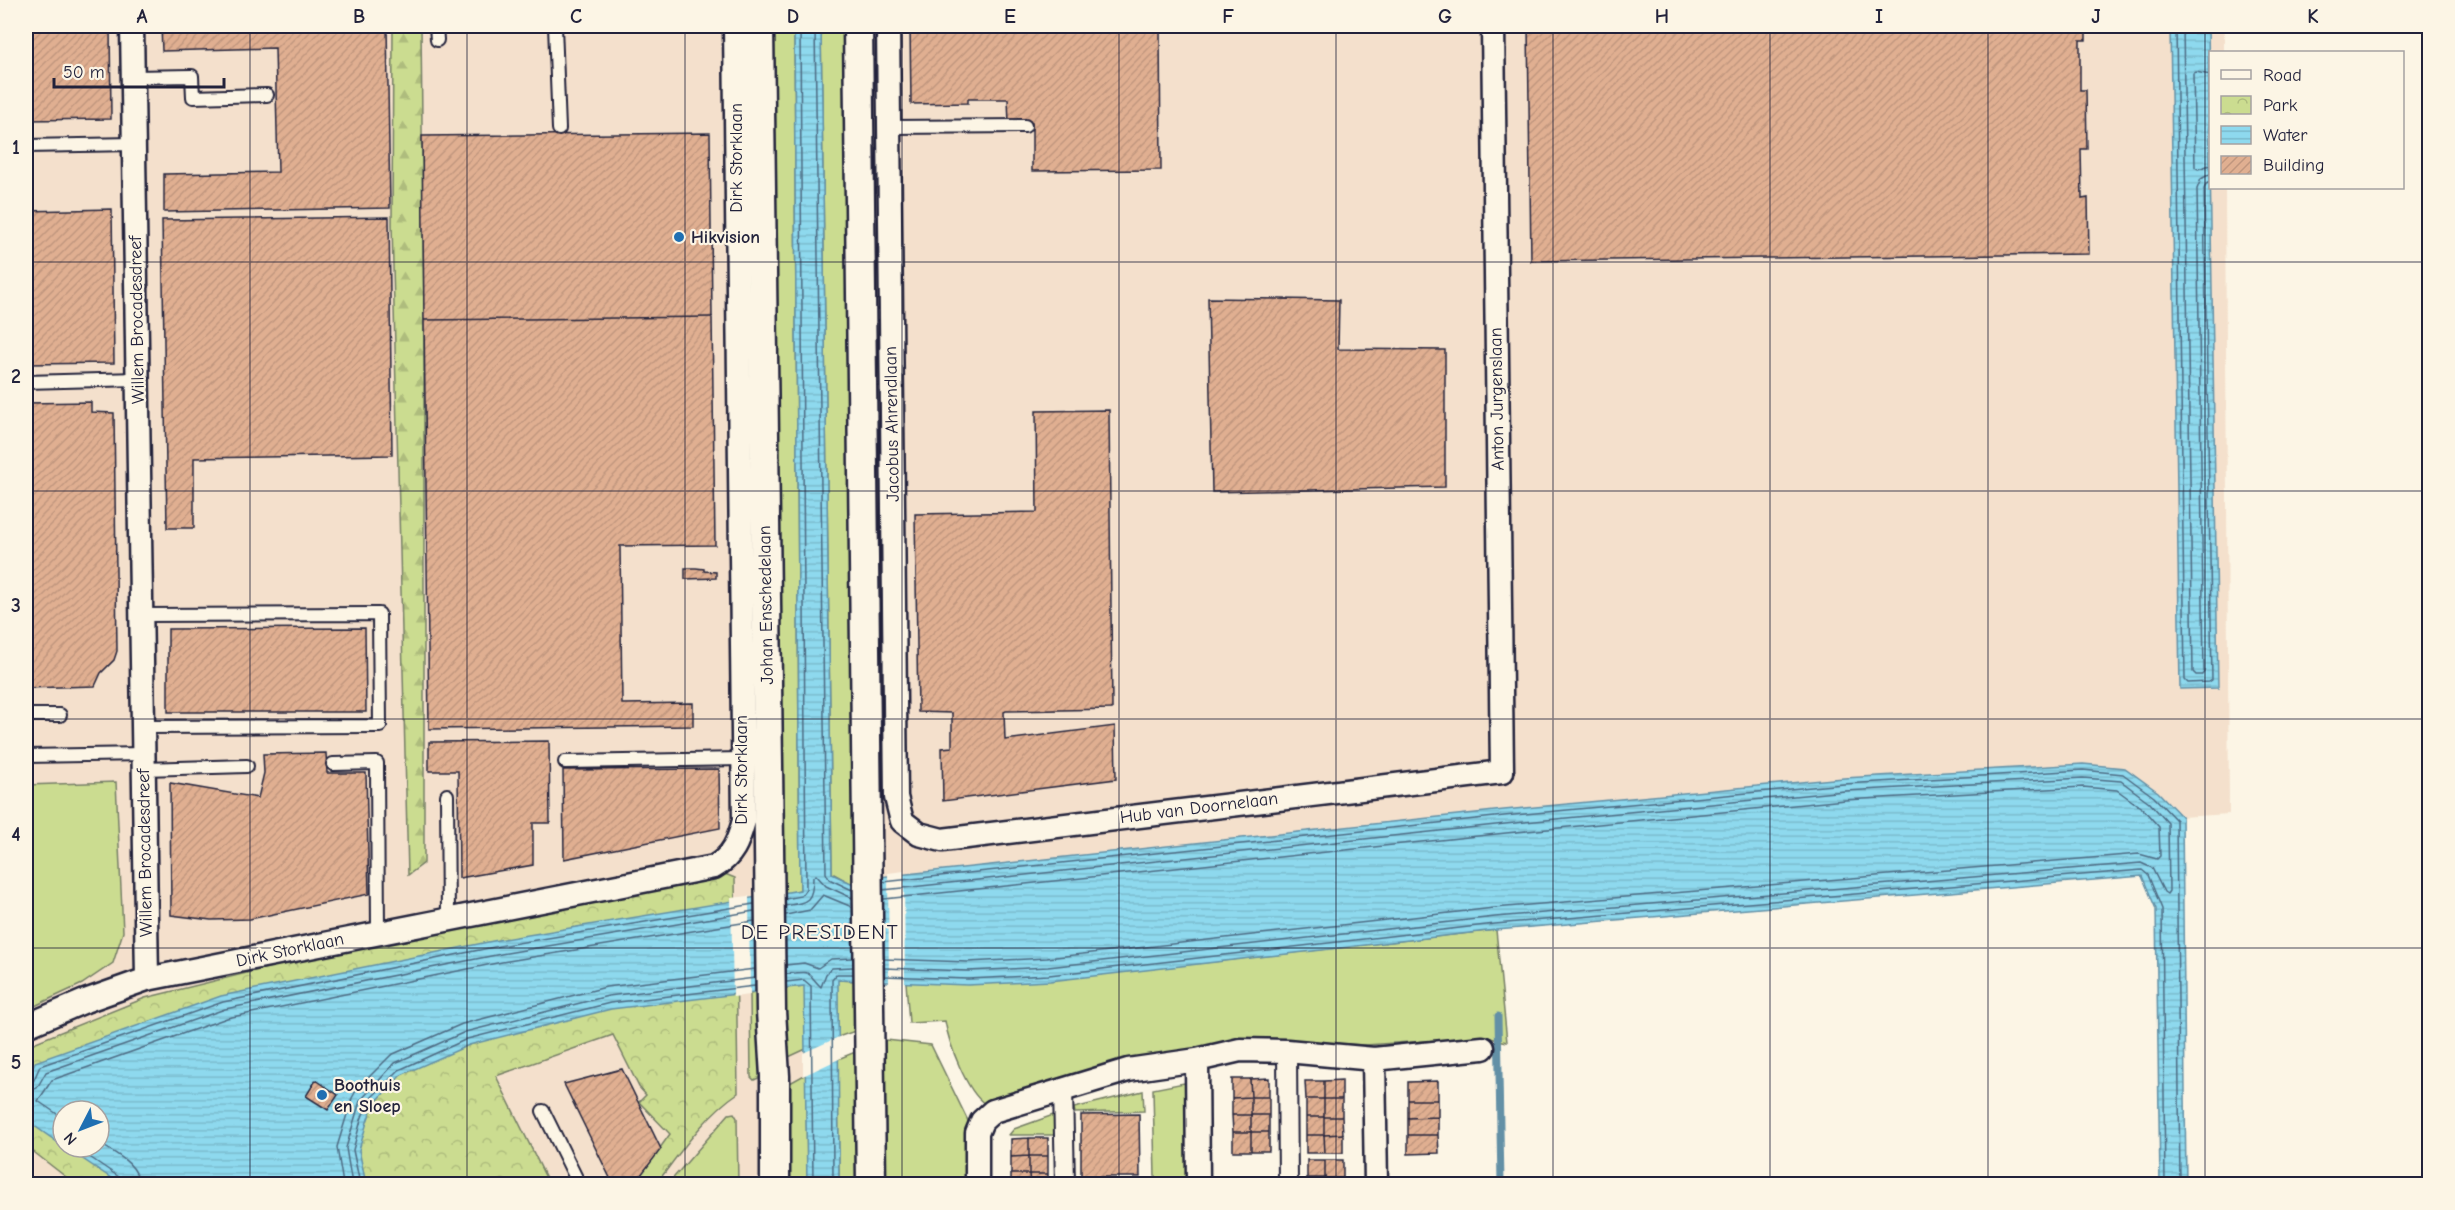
<svg xmlns="http://www.w3.org/2000/svg" width="2455" height="1210" viewBox="0 0 2455 1210" font-family="'Comic Neue',sans-serif">
  <defs>
    <pattern id="forest-firs" width="22" height="20" patternUnits="userSpaceOnUse" patternTransform="scale(1.5)"><rect width="22" height="20" fill="#cbdc90"/><path d="M5 1l3.5 6h-7zM16 11l3.5 6h-7z" fill="#aebc7d"/></pattern>
    <pattern id="park-crowns" width="20" height="18" patternUnits="userSpaceOnUse" patternTransform="scale(1.5)"><rect width="20" height="18" fill="#cbdc90"/><path d="M2 6a3 3 0 1 1 6 0M12 15a3 3 0 1 1 6 0" fill="none" stroke="#aebc7d"/></pattern>
    <pattern id="water-rules" width="6" height="5" patternUnits="userSpaceOnUse" patternTransform="scale(1.5)"><rect width="6" height="5" fill="#8ed9ee"/><path d="M0 2.5h6" fill="none" stroke="#7abacd"/></pattern>
    <pattern id="building-hatch" width="6" height="6" patternUnits="userSpaceOnUse" patternTransform="scale(1.5)"><rect width="6" height="6" fill="#e0af91"/><path d="M-1 1l2-2M0 6l6-6M5 7l2-2" fill="none" stroke="#c0967e"/></pattern>
  </defs>
  <rect width="100%" height="100%" fill="#fcf5e5"/>
  <filter id="ink" filterUnits="userSpaceOnUse"><feTurbulence type="fractalNoise" baseFrequency=".0167" numOctaves="2"/><feDisplacementMap in="SourceGraphic" scale="12" xChannelSelector="R" yChannelSelector="G"/><feConvolveMatrix kernelMatrix="1 2 1 2 8 2 1 2 1" color-interpolation-filters="sRGB"/></filter>
  <g filter="url(#ink)">
    <path fill="#f4e0cc" fill-rule="evenodd" d="M26,26h2198v26h-14v136h15l4,626 -1047,66 -362,49 4,255h-798zM63,1111h36v36h-36z"/>
    <path fill="#cbdc90" stroke="#767f66" stroke-width="1.5" d="M768,26h26l6,864 -20,5z
      M821,26h30l5,858h-4l-20,-11z
      M116,782l7,150 -10,31 -31,21 -56,26v-225z
      M1496,930l11,112 -21,-5 -121,8 -92,-5 -162,23 -126,41c-19,-13 -36,-60 -40,-83l-36,2 -3,-41 145,-2z
      M837,980l22,1 2,48 -23,8z
      M805,986l1,63 -26,12 2,-73z
      M761,991l6,83 -13,6 -3,-3 -1,-84z
      M877,1039l54,6 38,78 1,61h-90z
      M865,1048l1,136h-27l-1,-125z
      M806,1074l1,110h-26v-96z
      M1184,1083l6,6 1,89h-36l-2,-89z
      M1143,1091l1,20 -69,2 -1,-5z
      M734,1113l3,5 1,66h-70l61,-70z
      M1056,1114l1,21h-48l5,-6z"/>
    <path fill="url(#forest-firs)" stroke="#767f66" stroke-width="1.5" d="M393,26h28l3,294v543l-16,12 -16,-650z"/>
    <path fill="url(#park-crowns)" stroke="#767f66" stroke-width="1.5" fill-rule="evenodd" d="M725,874l10,4 3,215c-33,22 -58,60 -82,91h-22l36,-50 -31,-32 7,-7 -7,-8 -26,-52 -117,41 53,108h-474l-49,-38v-100l119,-48 264,-65zM63,1111h36v36h-36z"/>
    <path fill="url(#water-rules)" stroke="#6390a6" stroke-width="1.5" d="M794,26h27l11,848 21,10 26,-7 625,-67 340,-32 239,-14 42,4 33,24 24,25 4,367h-26l-4,-275 -14,-33 -646,54 -446,51 -82,4 -130,-5 1,204h-32l-3,-198 -193,23 -142,36 -68,30 -28,30 -6,17 -8,28 7,34h-246l-55,-37h34v-36h-36v35l-37,-26v-36l9,-22 186,-66 277,-56 302,-50z
      M2170,26h38l10,662 -38,1z"/>
    <path fill="#fcf5e5" d="M904,871l1,114h-16l-1,-112z
      M749,896l1,99 -17,2 -2,-99z
      M841,1036v22l-38,18v-23z"/>
    <g fill="none" stroke-linecap="round" stroke-linejoin="round">
      <path stroke="#4d6b83" stroke-width="1.5" d="M815,26l11,847 3,6 23,11
        M2176,26l9,654 3,3 21,-1 3,-2 -8,-491 2,-5 4,-2
        M2183,26l10,646 3,3h6l2,-3 -7,-483 4,-10 9,-5
        M2210,75l-14,-3 -3,2 2,93 3,2 12,-4
        M883,882l621,-66 340,-32 239,-14 40,4 31,23 22,23 4,364
        M883,890l622,-66 340,-33 238,-13 38,3 28,21 19,21 1,68 -2,3 -3,-2 -12,-24 -11,-5 -646,54 -447,50 -80,4 -84,-3
        M785,899l16,-3 5,-7 -6,-863
        M884,899l622,-66 339,-33 238,-13 34,3 26,19 16,18 1,29 -3,3 -18,-5 -645,54 -447,50 -79,4 -84,-3
        M785,906c23,-4 28,-4 28,-29l3,-2 10,11 26,12
        M786,915l24,-5 13,-15 29,12
        M786,965l18,-2 14,5 13,-9 22,-1
        M786,974c28,-3 19,-3 35,13l5,-13 6,-6 21,-1
        M884,976l84,3 81,-4 446,-51 647,-54 6,5 14,34 3,275
        M786,982l18,-2 7,6 2,198
        M26,1084l7,-2 7,-16 183,-64 276,-56 255,-42
        M26,1092l11,-4 9,-16 179,-63 276,-55 253,-43
        M63,1118l-25,-17 14,-21 175,-62 275,-56 252,-41
        M99,1143c16,11 39,20 40,41
        M75,1147l44,30 3,7
        M343,1184l-6,-37 15,-49 5,-9 34,-34 71,-31 144,-37 149,-18
        M352,1184l-6,-36 14,-47 35,-38 70,-31 143,-36 147,-18
        M360,1184l-7,-34 8,-30 7,-19 31,-31 68,-31 143,-36 145,-17
        M833,1184l-1,-204 5,-6h16"/>
      <path stroke="#6390a6" stroke-width="7" d="M1498,1016l3,168"/>
    </g>
    <path fill="url(#building-hatch)" stroke="#22223b" stroke-width="1.5" d="M26,26h84l1,93 -85,1z
      M161,26h226l3,182 -226,4v-38l114,-2 -3,-124 -113,3z
      M910,26h250l1,144 -129,1v-48h-23l-1,-24h-40v4l-57,1z
      M1528,26h558v14h-6v50h6l1,59h-6l1,50 6,-1 1,56 -558,7z
      M710,133l2,184 -288,3 -2,-184z
      M112,209l2,154 -88,1v-153z
      M389,217l3,238 -198,3v70h-27l-5,-308z
      M1208,298l131,2 -1,49 107,1v137l-233,5z
      M712,317l3,228 -95,1 2,158 71,-1v23l-264,3 -5,-409z
      M91,402v10l23,1 3,238 -3,9 -13,13 -6,13 -69,2v-285z
      M1109,410l3,299 -106,2 -2,1 1,28 110,-14 1,53 -173,22 -1,-53 10,-1v-34l-34,-1 -3,-198 122,-2 -1,-101z
      M685,568h11l8,1v2l12,1v6l-31,1z
      M365,628l1,84h-198v-83z
      M549,741l1,82h-17v42l-74,13 -1,-107h-29v-29z
      M326,753l1,20h39l3,121 -119,25 -39,1 -40,-5 -1,-132 88,15 6,-25 -1,-19z
      M719,769l1,59 -156,31 -1,-89z
      M622,1069l39,80 -27,35h-21l-49,-100z
      M1269,1078v19h-18l-1,-18z
      M1232,1079h18l1,18 -19,1z
      M316,1080l22,15 -10,15 -22,-14z
      M1342,1080v19h-18v-18z
      M1305,1081h19v18h-18z
      M1438,1081v19h-30v-18z
      M1251,1097v18h-19v-17z
      M1251,1097h18v18h-18z
      M1306,1099h18v18h-18z
      M1324,1099h18v18h-18z
      M1408,1100h30v17l-30,1z
      M1139,1114l1,63h-59v-62z
      M1232,1115h19v17h-18z
      M1251,1115h18v17h-18z
      M1306,1117h18v18h-18z
      M1324,1117h18l1,17 -19,1z
      M1438,1117v18h-30v-17z
      M1233,1132h18v19h-18z
      M1251,1132h18v19h-18z
      M1343,1134v19h-18l-1,-18z
      M1306,1135h18l1,18h-19z
      M1408,1135h30l1,18 -31,1z
      M1029,1138h19v18h-19z
      M1029,1138v18l-18,1v-18z
      M1029,1156h19v18h-19z
      M1029,1156v18h-18v-17z
      M1307,1160h18v18h-18z
      M1325,1160h18v18h-18z
      M1011,1174h18l1,10h-19z
      M1029,1174h19v10h-18z
      M1307,1178h18v6h-18z
      M1325,1178h18v6h-18z"/>
    <g fill="none" stroke-linecap="round" stroke-linejoin="round">
      <defs>
        <path id="service" d="M436,26l1,14
          M555,26l4,103
          M133,77l59,-1 1,21 74,-2
          M889,127l136,-1
          M26,146l108,-2
          M26,382l112,-3
          M142,615l237,-1 1,112 -237,1
          M26,715h34
          M26,756l118,-2
          M565,762l178,-3
          M333,764l44,-1 1,169
          M144,769l103,-3
          M447,795l1,123
          M543,1111l36,73
          M1198,1184h90"/>
        <path id="pedestrian" d="M1287,1051l1,133
          M1063,1089l2,95"/>
        <path id="minor" d="M132,26l15,953
          M888,26l8,771 6,24 17,13 23,6 560,-68 -9,-746
          M26,1026l59,-25 62,-22 567,-112c19,-11 24,-25 30,-46l-9,-795
          M1374,1059l2,125
          M1197,1060l1,124
          M977,1184v-51l5,-12 11,-10 135,-41 69,-10 43,-10 47,1 87,8 109,-11"/>
        <path id="tertiary" d="M759,26l12,985 4,65v108
          M858,26l13,1158"/>
      </defs>
      <use href="#service" stroke="#22223b" stroke-width="16"/>
      <use href="#pedestrian" stroke="#22223b" stroke-width="22"/>
      <use href="#minor" stroke="#22223b" stroke-width="27"/>
      <use href="#tertiary" stroke="#22223b" stroke-width="33"/>
      <use href="#service" stroke="#fcf5e5" stroke-width="12"/>
      <use href="#pedestrian" stroke="#fcf5e5" stroke-width="18"/>
      <use href="#minor" stroke="#fcf5e5" stroke-width="22"/>
      <use href="#tertiary" stroke="#fcf5e5" stroke-width="28"/>
    </g>
  </g>
  <path fill="none" stroke="#22223b" stroke-width="1.5" stroke-opacity="0.55" d="M250,26v1158M467,26v1158M685,26v1158M902,26v1158M1119,26v1158M1336,26v1158M1553,26v1158M1770,26v1158M1988,26v1158M2205,26v1158M26,262h2404M26,491h2404M26,719h2404M26,948h2404"/>
  <g fill="#1f6fb2" stroke="#fcf5e5" stroke-width="2">
    <circle cx="679" cy="237" r="6"/>
    <circle cx="322" cy="1095" r="6"/>
  </g>
  <g text-anchor="middle" dominant-baseline="central" stroke-width="4.5" stroke-linejoin="round" paint-order="stroke">
    <g font-size="18" fill="#22223b" stroke="#fcf5e5">
      <text transform="translate(736 158) rotate(-90)">Dirk Storklaan</text>
      <text transform="translate(137 320) rotate(-91)">Willem Brocadesdreef</text>
      <text transform="translate(1497 399) rotate(-91)">Anton Jurgenslaan</text>
      <text transform="translate(892 424) rotate(-91)">Jacobus Ahrendlaan</text>
      <text transform="translate(766 605) rotate(-91)">Johan Enschedelaan</text>
      <text transform="translate(741 770) rotate(-90)">Dirk Storklaan</text>
      <text transform="translate(1199 808) rotate(-7)">Hub van Doornelaan</text>
      <text transform="translate(145 853) rotate(-91)">Willem Brocadesdreef</text>
      <text transform="translate(290 950) rotate(-12)">Dirk Storklaan</text>
    </g>
    <g font-size="18" font-weight="bold" fill="#22223b" stroke="#fcf5e5" text-anchor="start">
      <text x="691" y="237">Hikvision</text>
      <text x="334" y="1085">Boothuis<tspan x="334" dy="21">en Sloep</tspan></text>
    </g>
    <g font-size="21" letter-spacing="1.5" fill="#22223b" stroke="#fcf5e5">
      <text x="820" y="932">DE PRESIDENT</text>
    </g>
  </g>
  <rect width="2455" height="1210" fill="none" stroke="#fcf5e5" stroke-width="66"/>
  <rect x="2209" y="51" width="195" height="138" fill="#fcf5e5" stroke="#a5a1a1" stroke-width="1.5"/>
  <rect x="2221" y="70" width="30" height="9" fill="#fcf5e5" stroke="#a5a1a1" stroke-width="1.5"/>
  <text x="2263" y="81" font-size="18" fill="#22223b">Road</text>
  <rect x="2221" y="96" width="30" height="18" fill="url(#park-crowns)" stroke="#a5a1a1" stroke-width="1.5"/>
  <text x="2263" y="111" font-size="18" fill="#22223b">Park</text>
  <rect x="2221" y="126" width="30" height="18" fill="url(#water-rules)" stroke="#a5a1a1" stroke-width="1.5"/>
  <text x="2263" y="141" font-size="18" fill="#22223b">Water</text>
  <rect x="2221" y="156" width="30" height="18" fill="url(#building-hatch)" stroke="#a5a1a1" stroke-width="1.5"/>
  <text x="2263" y="171" font-size="18" fill="#22223b">Building</text>
  <g transform="translate(81 1129) rotate(228)"><circle r="28" fill="#fcf5e5" stroke="#a5a1a1" stroke-width="1.5"/>
  <path d="M0-4.5L10 22L0 15L-10 22Z" fill="#1f6fb2"/>
  <text y="-9" font-size="16" font-weight="bold" text-anchor="middle" fill="#22223b">N</text>
  </g>
  <path d="M54 78v9h170v-9" fill="none" stroke="#22223b" stroke-width="3"/>
  <text x="63" y="78" font-size="18" fill="#22223b" stroke="#fcf5e5" stroke-width="4.5" paint-order="stroke">50 m</text>
  <rect x="33" y="33" width="2389" height="1144" fill="none" stroke="#22223b" stroke-width="2"/>
  <g font-size="20" text-anchor="middle" font-weight="bold" fill="#22223b">
    <text x="142" y="23">A</text>
    <text x="359" y="23">B</text>
    <text x="576" y="23">C</text>
    <text x="793" y="23">D</text>
    <text x="1010" y="23">E</text>
    <text x="1228" y="23">F</text>
    <text x="1445" y="23">G</text>
    <text x="1662" y="23">H</text>
    <text x="1879" y="23">I</text>
    <text x="2096" y="23">J</text>
    <text x="2313" y="23">K</text>
    <text x="16" y="154">1</text>
    <text x="16" y="383">2</text>
    <text x="16" y="612">3</text>
    <text x="16" y="841">4</text>
    <text x="16" y="1069">5</text>
  </g>
</svg>
